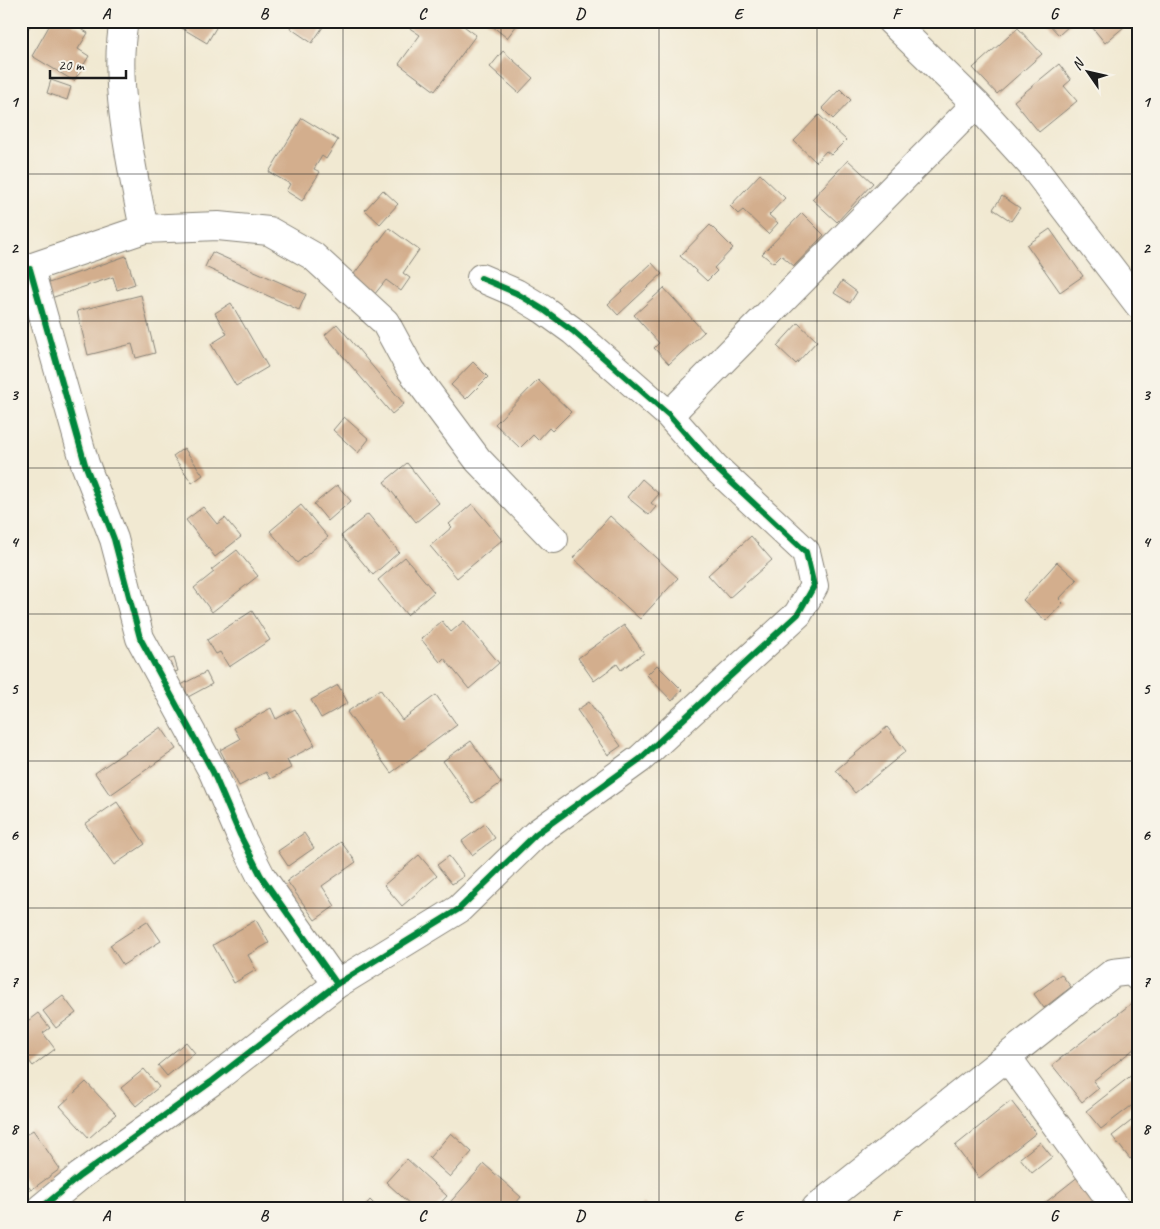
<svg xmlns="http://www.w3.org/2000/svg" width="1160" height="1229" viewBox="0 0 1160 1229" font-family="Caveat,sans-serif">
  <rect width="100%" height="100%" fill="#f7f3e8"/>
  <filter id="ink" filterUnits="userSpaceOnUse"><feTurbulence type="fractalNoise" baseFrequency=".02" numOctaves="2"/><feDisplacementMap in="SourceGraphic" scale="10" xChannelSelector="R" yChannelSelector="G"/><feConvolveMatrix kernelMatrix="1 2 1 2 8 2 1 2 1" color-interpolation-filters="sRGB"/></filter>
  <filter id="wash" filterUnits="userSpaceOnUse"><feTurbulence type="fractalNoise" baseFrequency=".0096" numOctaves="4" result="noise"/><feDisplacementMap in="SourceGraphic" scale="20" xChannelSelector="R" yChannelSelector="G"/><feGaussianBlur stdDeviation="1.12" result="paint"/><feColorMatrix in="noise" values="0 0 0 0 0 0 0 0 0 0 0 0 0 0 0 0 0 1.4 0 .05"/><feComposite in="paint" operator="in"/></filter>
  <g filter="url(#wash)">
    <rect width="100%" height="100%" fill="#f1e9d2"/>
    <g id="blocks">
      <path fill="#d3ae8d" d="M21,21l10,3 -10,16z
        M52,21h16l20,12 -10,16 11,7 -15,25 -42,-25z
        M170,21h50l-13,22z
        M259,21h11l-4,5z
        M294,21h33l-15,22 -22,-15z
        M412,21h45l19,14 -41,56 -36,-27 21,-29 -12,-8z
        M486,21h34l-13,17z
        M1046,21h23l2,3 -12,11z
        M1087,21h44l-26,22z
        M1018,28l24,26 -45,40 -24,-26z
        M503,51l30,27 -14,15 -29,-26z
        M1059,64l12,16 -7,6 13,15 -38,31 -25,-31z
        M51,80l20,7 -4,13 -20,-7z
        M840,89l11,11 -18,19 -11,-11z
        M819,115l27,25 -15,15 -5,-4 -10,11 -22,-21z
        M302,118l36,22 -12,19 -4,-3 -8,13 6,3 -18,29 -16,-10 4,-7 -21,-12z
        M848,160l25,23 -36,39 -25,-23z
        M760,174l25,24 -16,17 9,8 -10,11 -25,-24 -5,4 -8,-8z
        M383,190l15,14 -18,20 -15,-14z
        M1002,196l18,12 -9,13 -18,-12z
        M802,213l22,22 -30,31 -13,-11 -8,8 -11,-9z
        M710,225l23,23 -19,20 3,3 -10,10 -27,-25z
        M389,228l30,22 -16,23 7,5 -9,13 -15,-11 -12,15 -23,-17z
        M1050,229l33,47 -23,16 -33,-47z
        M212,252l94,42 -7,16 -94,-43z
        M126,256l9,28 -18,6 -4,-13 -65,22 -5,-14z
        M652,263l10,11 -44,41 -10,-11z
        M842,281l15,11 -7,11 -16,-10z
        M664,288l40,44 -35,32 -15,-16 5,-5 -25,-28z
        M141,295l14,58 -19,5 -4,-14 -44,11 -11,-44z
        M231,303l37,64 -32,19 -25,-42 16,-10 -12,-21z
        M798,323l19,18 -21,23 -19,-18z
        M337,324l67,80 -12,10 -67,-79z
        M473,362l15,15 -22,22 -15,-14z
        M538,380l33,32 -19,19 -3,-3 -11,12 -5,-5 -13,13 -25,-24z
        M344,417l25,22 -11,14 -25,-23z
        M184,448l19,27 -11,8 -19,-27z
        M407,463l32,40 -23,19 -32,-40z
        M642,479l17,15 -8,9 5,4 -7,8 -22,-18z
        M337,485l14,16 -23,20 -14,-17z
        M472,504l30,36 -45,38 -27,-32 22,-19 -3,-3z
        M301,505l27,32 -31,26 -27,-32z
        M203,507l14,17 8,-6 16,19 -26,20 -29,-37z
        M368,514l31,38 -26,23 -32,-39z
        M610,516l68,62 -38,41 -67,-61z
        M751,536l21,24 -43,38 -21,-23z
        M237,550l21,26 -46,36 -18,-24 20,-16 -3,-2z
        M405,557l29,35 -27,23 -29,-35z
        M1057,562l20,18 -18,19 4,4 -17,18 -23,-21z
        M252,611l18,29 -41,27 -9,-15 -4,2 -9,-14z
        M442,621l9,11 13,-11 35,42 -30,26 -25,-31 -4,4 -19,-23z
        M624,625l20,28 -23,17 -4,-6 -23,17 -16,-23z
        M174,658l4,13 -17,4 -3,-13z
        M657,665l25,25 -10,11 -25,-26z
        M206,672l6,12 -24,13 -7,-12z
        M338,685l10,18 -27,15 -10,-18z
        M380,689l22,31 34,-25 21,30 -66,48 -44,-61z
        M589,702l32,44 -13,9 -31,-45z
        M271,708l5,11 19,-10 20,36 -28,15 4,8 -21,11 -4,-7 -27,14 -19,-36 20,-11 -6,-11z
        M161,727l15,22 -66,46 -15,-22z
        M887,727l19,24 -51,42 -19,-23z
        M471,741l30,42 -28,20 -30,-42z
        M117,802l28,42 -31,21 -29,-41z
        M485,824l10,14 -23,17 -10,-14z
        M304,833l10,15 -26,18 -10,-15z
        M341,842l15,20 -34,24 13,20 -20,14 -28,-39z
        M419,855l18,21 -35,30 -18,-21z
        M449,856l15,20 -12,8 -15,-19z
        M256,920l13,23 -21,12 8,15 -22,13 -21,-38z
        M147,921l14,20 -38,24 -13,-20z
        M1061,974l10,13 -27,21 -10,-14z
        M63,996l13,17 -20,15 -13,-17z
        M1132,1003l7,9v33l-46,36 6,7 -17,14 -30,-37z
        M38,1013l12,15 -7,5 12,16 -22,17 -12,-15v-25z
        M186,1042l9,11 -28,23 -9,-11z
        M144,1069l15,18 -23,19 -15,-18z
        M1133,1074l6,7v19l-38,29 -15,-18z
        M86,1082l30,32 -27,24 -29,-32z
        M1011,1101l25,32 -57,45 -24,-32z
        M1135,1118l4,4v30l-9,7 -18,-23z
        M33,1130l27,39 -29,21 -10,-14v-38z
        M451,1133l21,19 -22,25 -21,-19z
        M1040,1142l12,15 -20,16 -12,-15z
        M407,1159l40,37 -11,12h-22l-28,-26z
        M484,1164l37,33 -9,11h-67z
        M1079,1176l20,26 -7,6h-49l-2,-2z
        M370,1200l8,8h-15z
        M643,1203l6,5h-10z"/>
    </g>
  </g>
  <g filter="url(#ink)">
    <use href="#blocks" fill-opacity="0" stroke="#868277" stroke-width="1"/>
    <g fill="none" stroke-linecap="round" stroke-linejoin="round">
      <defs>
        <path id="minor" d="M124,21c-12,61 8,147 20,208
          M891,21l85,83 55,60 108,141
          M30,269l55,195 29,75 26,99 73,134 27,63 21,41 76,108
          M21,271l123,-42 74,-3 51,5 44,25 72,66 26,48 67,90 76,79
          M669,415l307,-311
          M1007,1057l109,151
          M41,1208l39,-32 131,-94 126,-98 122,-75 77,-75 104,-75 158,-145 16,-28 -8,-34 -91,-85 -46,-52 -96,-84 -29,-21 -28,-17 -35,-15
          M816,1208l297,-235 18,-2 8,7"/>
      </defs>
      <use href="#minor" stroke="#868277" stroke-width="30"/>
      <use href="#minor" stroke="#fff" stroke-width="28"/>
      <defs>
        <path id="cycleway" d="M30,269l55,195 29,75 26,99 73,134 27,63 21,41 76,108
          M41,1208l39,-32 131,-94 126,-98 122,-75 77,-75 104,-75 158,-145 16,-28 -8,-34 -91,-85 -46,-52 -96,-84 -29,-21 -28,-17 -35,-15"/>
      </defs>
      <use href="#cycleway" stroke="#f7f3e8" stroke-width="9"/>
      <use href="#cycleway" stroke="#00873e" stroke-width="6"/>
    </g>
  </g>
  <path fill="none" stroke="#1c1c1c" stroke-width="1" stroke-opacity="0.55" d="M185,21v1187M343,21v1187M501,21v1187M659,21v1187M817,21v1187M975,21v1187M21,174h1118M21,321h1118M21,468h1118M21,614h1118M21,761h1118M21,908h1118M21,1055h1118"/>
  <rect width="1160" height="1229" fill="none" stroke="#f7f3e8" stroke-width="55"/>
  <g transform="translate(1088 72) rotate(304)" stroke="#f7f3e8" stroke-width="4" paint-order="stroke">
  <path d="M0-4L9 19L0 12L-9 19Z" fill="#1c1c1c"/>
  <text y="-8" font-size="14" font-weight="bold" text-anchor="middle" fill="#1c1c1c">N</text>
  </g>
  <path d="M50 70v8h76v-8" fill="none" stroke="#1c1c1c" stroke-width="2.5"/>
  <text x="58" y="70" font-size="15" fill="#1c1c1c" stroke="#f7f3e8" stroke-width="4" paint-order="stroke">20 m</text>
  <rect x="28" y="28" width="1104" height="1174" fill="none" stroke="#1c1c1c" stroke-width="2"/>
  <g font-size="16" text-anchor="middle" font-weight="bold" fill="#1c1c1c">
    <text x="106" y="19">A</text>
    <text x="264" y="19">B</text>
    <text x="422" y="19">C</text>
    <text x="580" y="19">D</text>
    <text x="738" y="19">E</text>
    <text x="896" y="19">F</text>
    <text x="1054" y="19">G</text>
    <text x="14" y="107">1</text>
    <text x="1146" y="107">1</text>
    <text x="14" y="253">2</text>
    <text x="1146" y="253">2</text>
    <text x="14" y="400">3</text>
    <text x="1146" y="400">3</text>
    <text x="14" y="547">4</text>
    <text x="1146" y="547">4</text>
    <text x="14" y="694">5</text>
    <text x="1146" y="694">5</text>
    <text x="14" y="840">6</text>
    <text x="1146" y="840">6</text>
    <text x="14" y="987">7</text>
    <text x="1146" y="987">7</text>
    <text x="14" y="1134">8</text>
    <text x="1146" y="1134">8</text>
    <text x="106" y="1221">A</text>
    <text x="264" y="1221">B</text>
    <text x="422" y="1221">C</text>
    <text x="580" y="1221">D</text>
    <text x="738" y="1221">E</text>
    <text x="896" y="1221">F</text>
    <text x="1054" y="1221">G</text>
  </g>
</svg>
